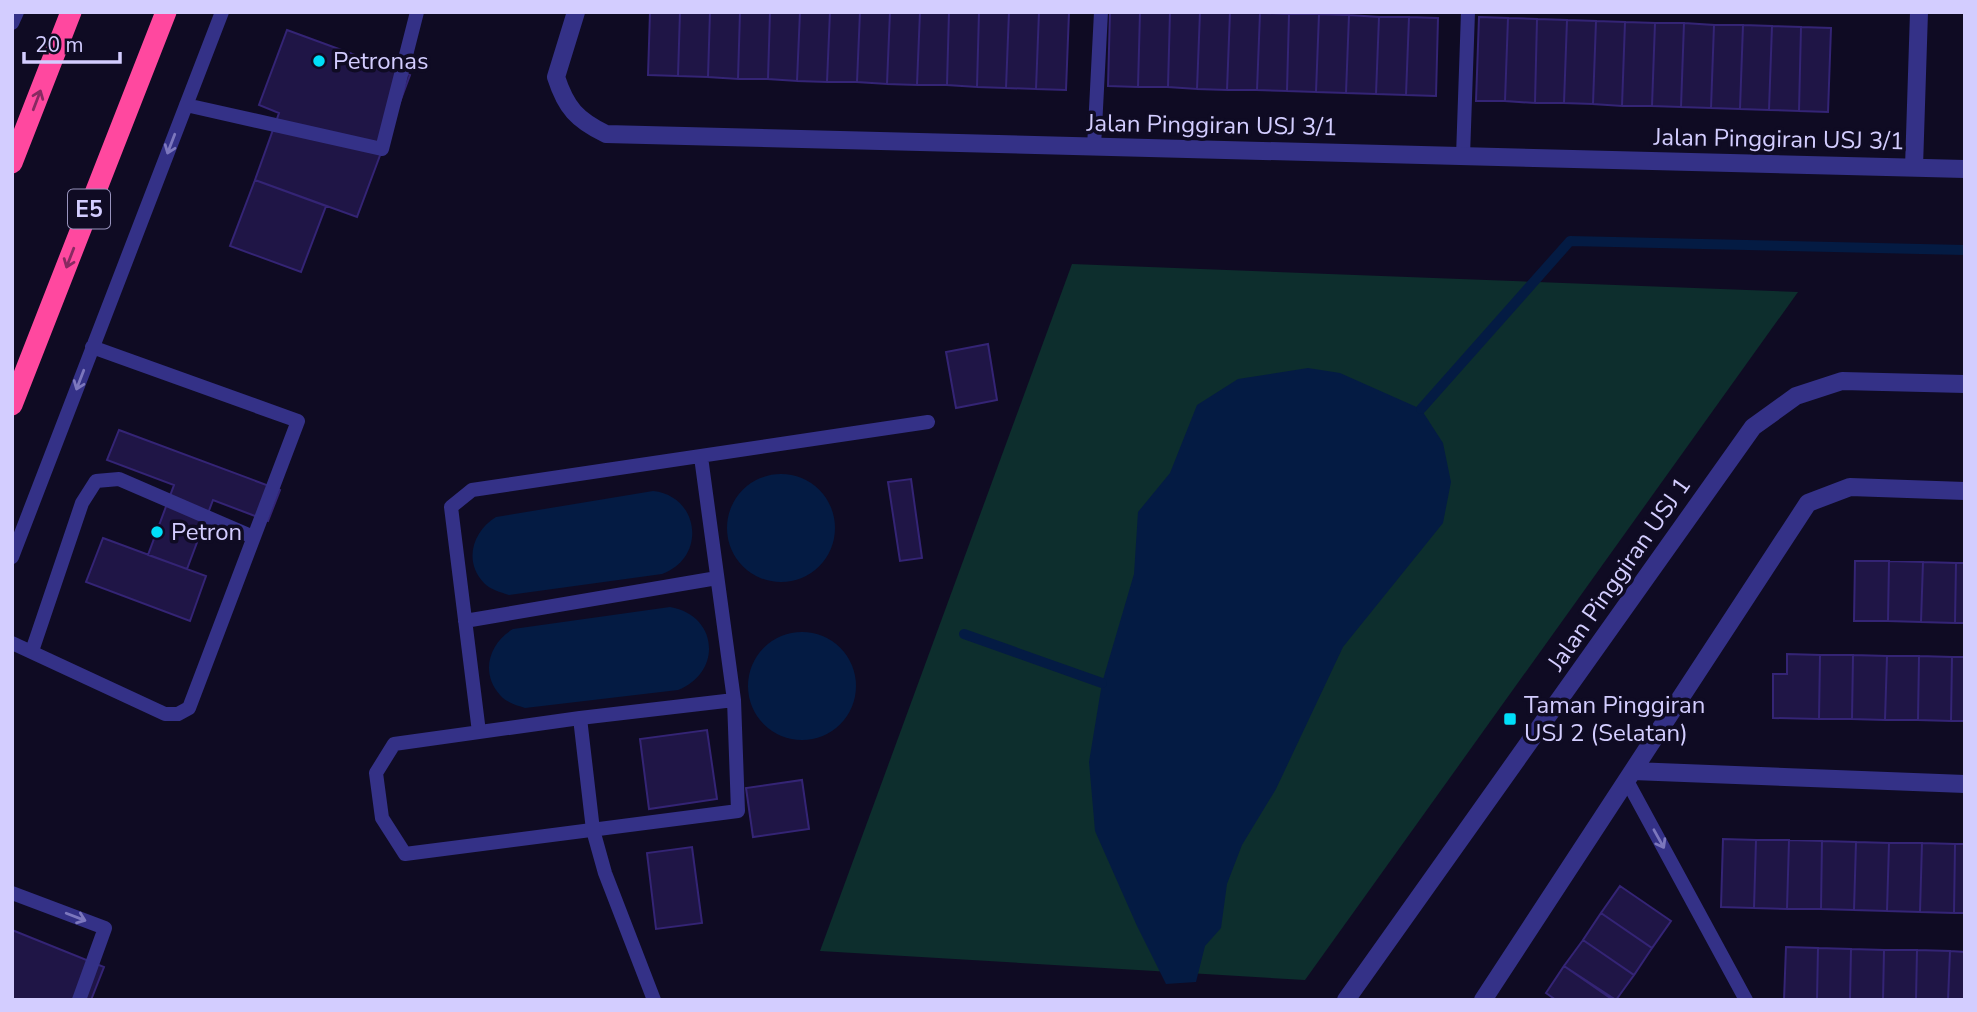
<svg xmlns="http://www.w3.org/2000/svg" width="1977" height="1012" viewBox="0 0 1977 1012" font-family="'Nunito Sans',sans-serif">
  <rect width="100%" height="100%" fill="#0f0b23"/>
  <path fill="#0d2e2d" d="M1072,264l726,28 -493,688 -485,-29z"/>
  <path fill="#041b43" d="M1308,368l32,5 81,36 22,34 8,39 -8,41 -100,124 -67,142 -34,56 -15,39 -6,44 -16,18 -9,36 -30,2 -29,-58 -42,-95 -6,-69 13,-79 32,-109 4,-62 32,-39 27,-68 41,-26z
    M727 528a54 54 0 1 1 108 0a54 54 0 1 1-108 0Z
    M653,491c47,5 54,67 9,83l-153,21c-9,-3 -18,-5 -25,-12 -21,-22 -11,-52 12,-66z
    M670,607c48,8 53,65 8,83l-153,18c-9,-3 -18,-5 -25,-13 -20,-22 -11,-52 13,-66z
    M748 686a54 54 0 1 1 108 0a54 54 0 1 1-108 0Z"/>
  <g fill="none" stroke-linecap="round" stroke-linejoin="round">
    <path stroke="#041b43" stroke-width="10" d="M1421,409l149,-168 395,9
      M964,634l138,49"/>
  </g>
  <path fill="#1f1546" stroke="#342475" stroke-width="2" d="M650,12h30l-2,64 -30,-1z
    M680,12h30l-2,65 -30,-1z
    M710,12h30l-2,67 -30,-2z
    M740,12h30l-2,67h-30z
    M770,12h30l-3,69 -29,-2z
    M800,12h30l-3,70 -30,-1z
    M830,12h30l-3,70h-30z
    M860,12h30l-3,72 -30,-2z
    M890,12h30l-3,73 -30,-1z
    M920,12h29l-2,73h-30z
    M949,12h30l-2,75 -30,-2z
    M979,12h30l-3,76 -29,-1z
    M1009,12h30l-3,77 -30,-1z
    M1039,12h30l-3,78 -30,-1z
    M1110,12h30l-2,75 -30,-1z
    M1140,12h30l-2,75h-30z
    M1170,12h30l-3,77 -29,-2z
    M1200,12h30l-3,78 -30,-1z
    M1230,12l30,1 -3,77h-30z
    M1260,13l29,1 -2,77 -30,-1z
    M1289,14h30l-3,78 -29,-1z
    M1319,14l30,1 -3,78 -30,-1z
    M1349,15l30,2 -3,77 -30,-1z
    M1379,17h30l-3,78 -30,-1z
    M1409,17l29,1 -2,78 -30,-1z
    M1479,17l29,1 -3,83h-29z
    M1508,18l29,1 -2,84 -30,-2z
    M1537,19l30,1 -3,83h-29z
    M1567,20l29,1 -3,83 -29,-1z
    M1596,21l29,1 -3,84 -29,-2z
    M1625,22l30,1 -3,83h-30z
    M1655,23h29l-3,84 -29,-1z
    M1684,23l30,2 -3,83 -30,-1z
    M1714,25h29l-3,84 -29,-1z
    M1743,25l29,1 -3,84 -29,-1z
    M1772,26l29,1 -2,84 -30,-1z
    M1801,27l30,1 -3,84 -29,-1z
    M287,30l123,45 -53,142 -102,-37 24,-67 -20,-8z
    M255,180l71,26 -25,66 -71,-26z
    M988,344l9,56 -41,8 -10,-56z
    M119,430l161,60 -12,31 -55,-21 -26,69 -39,-14 26,-70 -67,-25z
    M911,479l11,79 -22,3 -12,-79z
    M103,538l103,38 -16,45 -104,-39z
    M1855,561h34l-1,60h-34z
    M1889,561l34,1 -2,60 -33,-1z
    M1923,562l33,1 -1,60 -34,-1z
    M1956,563h9v60h-10z
    M1787,654l33,1 -1,64 -46,-1v-44h14z
    M1820,655h33l-1,64h-33z
    M1853,655l34,1 -2,64 -33,-1z
    M1887,656h32l-1,64h-33z
    M1919,656l33,1 -1,64 -33,-1z
    M1952,657h13v64h-14z
    M707,730l10,69 -68,10 -9,-70z
    M802,780l7,49 -56,8 -7,-49z
    M1723,839l33,1 -2,68 -33,-1z
    M1756,840h33l-2,69 -33,-1z
    M1789,840l33,1 -1,68h-34z
    M1822,841l34,1 -2,68 -33,-1z
    M1856,842l33,1 -2,68 -33,-1z
    M1889,843h33l-2,69 -33,-1z
    M1922,843l33,1 -1,69 -34,-1z
    M1955,844h10v69h-11z
    M692,847l10,76 -46,6 -9,-76z
    M1620,886l51,35 -19,27 -51,-35z
    M1601,913l51,35 -18,27 -51,-35z
    M12,930l92,37 -13,33h-79z
    M1583,940l51,35 -18,25 -52,-34z
    M1786,947l32,1 -1,52h-33z
    M1818,948l33,1 -1,51h-33z
    M1851,949l33,1 -1,50h-33z
    M1884,950h33l-1,50h-33z
    M1917,950l33,1 -2,49h-32z
    M1950,951l15,1v48h-17z
    M1564,966l49,34h-57l-10,-7z"/>
  <g fill="none" stroke-linecap="round" stroke-linejoin="round">
    <path stroke="#343187" stroke-width="14" d="M12,23l5,-11
      M186,105l196,44 35,-137
      M1094,147l7,-135
      M1463,156l5,-144
      M701,457l33,243 4,111 -333,43 -23,-36 -6,-45 18,-29 186,-26 154,-18
      M12,557l210,-545
      M465,621l252,-43
      M12,643l153,71h13l11,-6 109,-287 -206,-74
      M32,651l50,-148 14,-22 23,-2 134,58
      M580,718l13,112 12,43 49,127
      M479,732l-28,-225 21,-17 456,-68
      M1626,779l120,221
      M12,893l93,35 -26,72"/>
    <path stroke="#343187" stroke-width="18" d="M576,12l-20,65c10,31 21,43 50,57l1359,35
      M1914,167l5,-155
      M1633,771l332,13
      M1483,1000l325,-497 42,-16 115,4"/>
    <path stroke="#343187" stroke-width="18" d="M1346,1000l407,-573 43,-31 46,-15 123,3"/>
    <path stroke="#ff489f" stroke-width="21" d="M12,163l59,-151
      M12,405l154,-393"/>
  </g>
  <defs><path id="oneway-shaft" d="M-6 0H5M1.5-3L5.5 0L1.5 3" fill="none" stroke-width="1.6" stroke-linecap="round" stroke-linejoin="round" transform="scale(1.75)"/></defs>
  <g stroke="#872a61">
    <use href="#oneway-shaft" transform="translate(37 100) rotate(-69)"/>
    <use href="#oneway-shaft" transform="translate(70 258) rotate(111)"/>
  </g>
  <g stroke="#7c77bd">
    <use href="#oneway-shaft" transform="translate(171 144) rotate(111)"/>
    <use href="#oneway-shaft" transform="translate(80 380) rotate(111)"/>
    <use href="#oneway-shaft" transform="translate(1659 839) rotate(61)"/>
    <use href="#oneway-shaft" transform="translate(76 917) rotate(21)"/>
  </g>
  <g fill="#00dff8" stroke="#0f0b23" stroke-width="2.5">
    <circle cx="319" cy="61" r="7"/>
    <circle cx="157" cy="532" r="7"/>
    <rect x="1503" y="712" width="14" height="14" rx="3.5"/>
  </g>
  <g text-anchor="middle" dominant-baseline="central" stroke-width="7" stroke-linejoin="round" paint-order="stroke">
    <rect fill="#0f0b23" stroke="#9893bd" stroke-width="2" x="68" y="189.5" width="42" height="39" rx="5"/>
    <g font-size="23" font-weight="bold" fill="#d3cdff">
      <text x="89" y="209">E5</text>
    </g>
    <g font-size="24" fill="#d3cdff" stroke="#0f0b23" text-anchor="start">
      <text x="333" y="61">Petronas</text>
      <text x="171" y="532">Petron</text>
      <text x="1524" y="705">Taman Pinggiran<tspan x="1524" dy="28">USJ 2 (Selatan)</tspan></text>
    </g>
    <g font-size="24" fill="#d3cdff" stroke="#0f0b23">
      <text transform="translate(1212 125) rotate(1)">Jalan Pinggiran USJ 3/1</text>
      <text transform="translate(1779 139) rotate(1)">Jalan Pinggiran USJ 3/1</text>
      <text transform="translate(1619 574) rotate(-55)">Jalan Pinggiran USJ 1</text>
    </g>
  </g>
  <rect width="1977" height="1012" fill="none" stroke="#d3cdff" stroke-width="28"/>
  <path d="M24 52v10h96v-10" fill="none" stroke="#d3cdff" stroke-width="3.5"/>
  <text x="35" y="52" font-size="21" fill="#d3cdff" stroke="#0f0b23" stroke-width="5" paint-order="stroke">20 m</text>
</svg>
